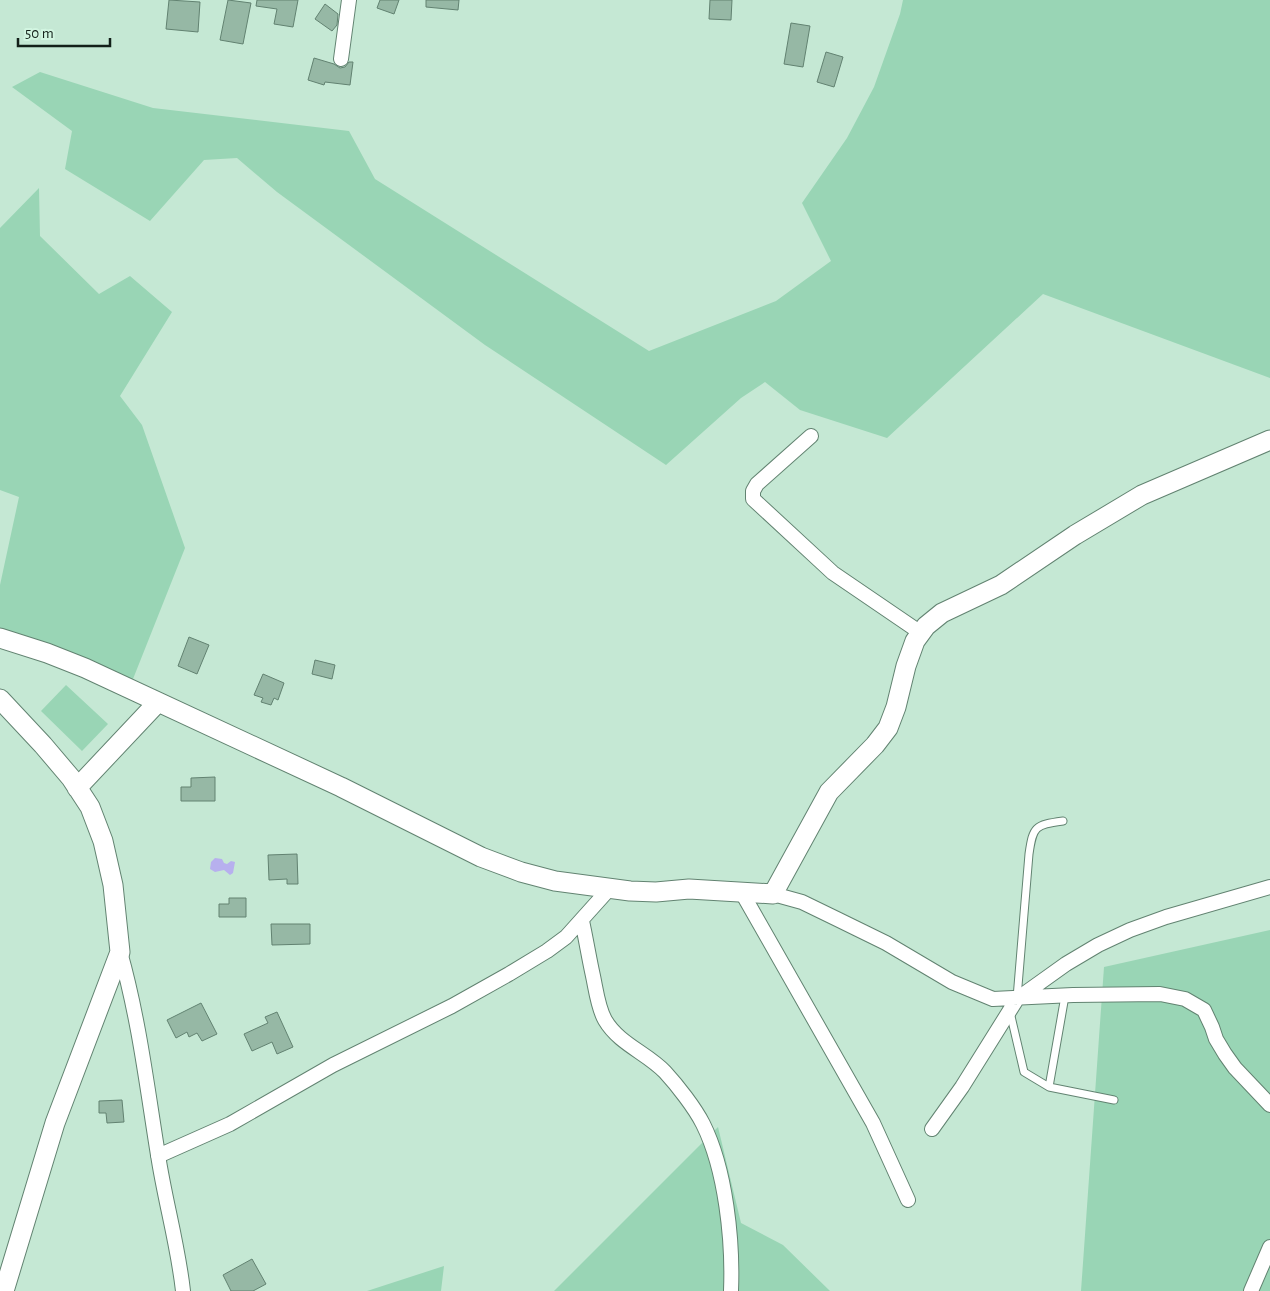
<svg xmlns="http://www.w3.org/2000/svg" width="1270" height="1291" viewBox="0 0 1270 1291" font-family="'Alegreya Sans',sans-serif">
  <rect width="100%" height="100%" fill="#c5e8d4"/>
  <path fill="#99d5b5" d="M903,0h367v378l-227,-84 -156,144 -87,-28 -35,-28 -24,16 -75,67 -181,-120 -208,-153 -40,-34 -33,2 -54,61 -85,-52 7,-38 -60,-44 28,-15 113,36 196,23 26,48 274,172 127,-50 55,-40 -29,-58 45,-65 27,-51 26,-73z
    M39,188l1,48 59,58 31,-18 42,36 -52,84 22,29 43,123 -54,136 -131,-51v-48l19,-88 -19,-7v-262z
    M66,685l42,39 -26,27 -41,-40z
    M1270,930v361h-189l23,-324z
    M718,1127l23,96 42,22 47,46h-276z
    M444,1266l-3,25h-74z"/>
  <path fill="#b7b0ee" d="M215,858l7,1 2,4 3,1 4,-3 4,1 -2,11 -3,2 -6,-5 -9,2 -5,-3 1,-7z"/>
  <path fill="#96b8a5" stroke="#628271" d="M169,0l31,2 -2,30 -32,-3z
    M228,0l23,3 -8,41 -23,-4z
    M257,0h41l-5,27 -19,-3 3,-15 -21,-3z
    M380,0h19l-5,14 -17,-6z
    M426,0h33l-1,10 -32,-3z
    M710,0h22l-1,20 -22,-1z
    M325,4l13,10 -1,11 -5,6 -17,-12z
    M791,23l19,3 -7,41 -19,-3z
    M826,52l17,5 -9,30 -17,-5z
    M314,58l20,6 6,4 5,-1 4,-5h4l-3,23 -25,-3 -1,3 -16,-5z
    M189,637l20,8 -12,29 -19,-8z
    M315,660l20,5 -3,14 -20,-5z
    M263,674l21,9 -6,17 -4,-2 -3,7 -10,-3 2,-4 -9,-3z
    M215,777v24h-34v-14h10v-9z
    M297,854l1,30h-11v-5l-18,1 -1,-25z
    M229,898h17v19h-27v-13h10z
    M271,924h39v20l-38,1z
    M201,1003l16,31 -15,7 -5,-8 -8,4 -2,-5 -11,6 -9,-18z
    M277,1012l16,35 -16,7 -5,-12 -20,9 -8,-17 24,-11 -3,-6z
    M122,1100l2,22 -17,1 -1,-10h-7v-12z
    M252,1259l14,25 -13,7h-22l-8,-16z"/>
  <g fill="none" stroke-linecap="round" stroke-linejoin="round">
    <defs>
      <path id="lane" d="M1017,998l12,-144c4,-28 6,-29 34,-33
        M1010,1012l14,60 25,15 65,13
        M1049,1087l16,-91"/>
      <path id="street" d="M341,59l8,-59
        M811,436l-54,48 -4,7v8l80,74 88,60
        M741,891l132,232 35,77
        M773,894l29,8 35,17 49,24 66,39 41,17 80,-4 87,-1 25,5 19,11 8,17 4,12 9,15 10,14 35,37
        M582,921c4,18 7,37 11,55 3,14 5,32 12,44 14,24 42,33 60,52 12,13 30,36 38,52 23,46 30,117 28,167
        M120,952c19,67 27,135 38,203 7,46 20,90 25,136
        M932,1129l30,-42 55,-88 49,-35 32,-19 32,-15 36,-13 104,-30
        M158,1156l72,-32 103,-59 119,-59 57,-32 38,-23 19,-14 44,-49
        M1251,1291l19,-44"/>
      <path id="secondary" d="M0,638l47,15 38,15 256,119 140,70 40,15 34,9 75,10 26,1 33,-3 84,5 56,-102 46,-47 13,-17 8,-21 10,-41 9,-25 11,-15 16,-13 59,-28 74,-50 67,-40 128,-55
        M0,699l43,46 28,33 19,29 13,34 10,44 7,67 -65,171 -51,168
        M77,788l81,-86"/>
    </defs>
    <use href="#lane" stroke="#628371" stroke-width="9"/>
    <use href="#street" stroke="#628371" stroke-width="16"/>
    <use href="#secondary" stroke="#628371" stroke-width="21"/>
    <use href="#lane" stroke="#fff" stroke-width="7"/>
    <use href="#street" stroke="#fff" stroke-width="14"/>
    <use href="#secondary" stroke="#fff" stroke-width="19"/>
  </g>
  <path d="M18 38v8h92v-8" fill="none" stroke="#132019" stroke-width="2.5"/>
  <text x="25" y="38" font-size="15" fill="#132019" stroke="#d2f5e1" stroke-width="4" paint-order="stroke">50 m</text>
</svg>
